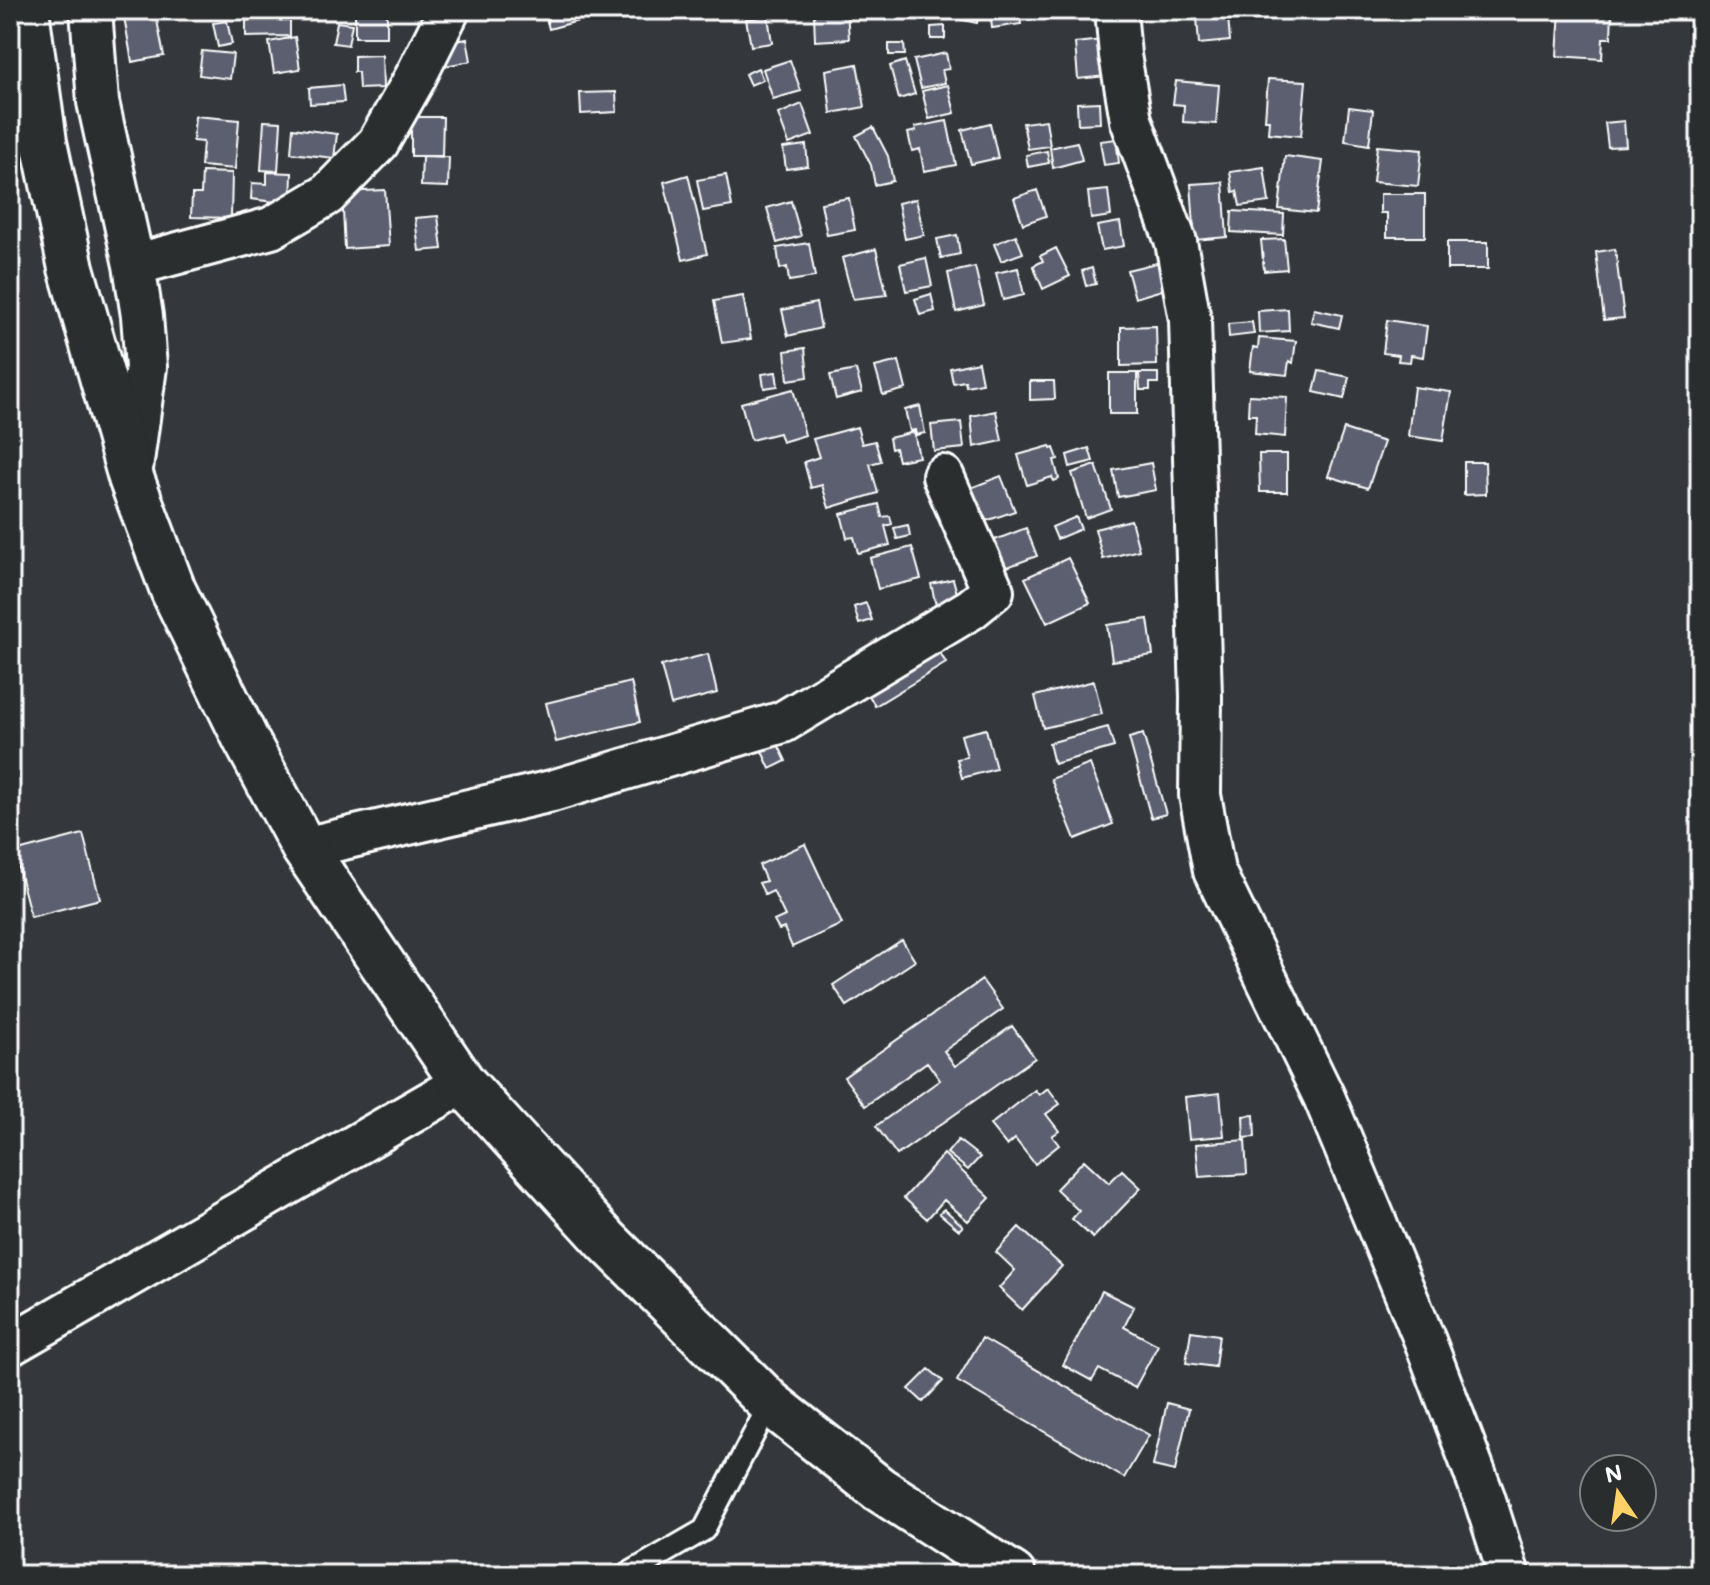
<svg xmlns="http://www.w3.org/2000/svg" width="1710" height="1585" viewBox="0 0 1710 1585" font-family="Mali,sans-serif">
  <rect width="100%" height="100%" fill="#34373b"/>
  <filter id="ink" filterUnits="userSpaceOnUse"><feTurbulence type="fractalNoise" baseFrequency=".0125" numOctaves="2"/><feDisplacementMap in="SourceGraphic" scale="16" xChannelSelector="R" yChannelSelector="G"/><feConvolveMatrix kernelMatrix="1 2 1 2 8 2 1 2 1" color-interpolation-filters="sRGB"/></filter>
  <g filter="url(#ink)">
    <path fill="#5b5e70" stroke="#fff" stroke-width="2" d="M155,10l9,46 -32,6 -9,-51z
      M355,10h32v27h-32z
      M544,10h31l3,11 -29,8z
      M951,10h29l-3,13 -27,-6z
      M990,10h29l2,14 -29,4z
      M1560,10h52l-1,28h-8l-1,21 -45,-3z
      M847,11l2,28 -34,2 -1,-28z
      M768,16l4,27 -21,3 -5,-27z
      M1228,16l2,25 -31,3 -2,-26z
      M290,19v17l-44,1v-17z
      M227,21l5,23 -14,3 -5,-24z
      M337,22l15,2 -4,21 -15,-2z
      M945,26v13h-14v-12z
      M295,37l5,32 -26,4 -5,-31z
      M467,39l4,22 -26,5 -5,-22z
      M1102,40l4,36 -28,3 -3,-36z
      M889,44h15l1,11h-16z
      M202,51l31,3 -3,25 -31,-4z
      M946,53l3,16 -7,1 3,13 -24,5 -7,-28z
      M382,55l1,33 -24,1 -1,-17h-4v-16z
      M790,60l11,31 -28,8 -10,-30z
      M905,61l10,33 -16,5 -9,-33z
      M857,64l8,43 -34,6 -5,-43z
      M758,68l5,12 -13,5 -5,-11z
      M1268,79l38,2 -5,55 -33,-3 1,-13h-4z
      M1176,81l43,4 -3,39 -33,-2 1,-17 -11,-1z
      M342,85l2,17 -34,2 -1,-16z
      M948,85l7,28 -26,6 -7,-28z
      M616,92l1,20 -36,2 -1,-21z
      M1099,102l1,21 -22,1 -1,-21z
      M802,104l11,31 -24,9 -11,-30z
      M1349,107l24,3 -4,35 -24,-4z
      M195,116l44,4 -4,49 -34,-3 2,-24 -10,-1z
      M411,117h32l-1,39h-31z
      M1046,120l4,26 -22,3 -5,-26z
      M264,121l17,1 -3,49 -17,-1z
      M947,121l9,44 -32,6 -4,-22 -8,2 -4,-18 8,-2 -1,-4z
      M1624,121l2,25 -18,1 -3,-24z
      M990,123l8,35 -27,6 -9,-34z
      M873,127l15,29 5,25 -18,4 -4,-20 -15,-29z
      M293,128l44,6 -3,24 -43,-5z
      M1116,139l3,24 -15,2 -4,-24z
      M1077,142l5,18 -29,8 -3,-20z
      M806,145l2,21 -22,3 -3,-21z
      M1377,146l45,4 -4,36 -45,-4z
      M1047,151l2,12 -21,4 -2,-12z
      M422,156l27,1 -1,30 -27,-1z
      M1285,156l38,5 -7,52 -37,-4z
      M1264,167l5,35 -29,4 -3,-15 -4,1 -3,-20z
      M202,172l30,1 -1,45 -40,-1 1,-23h9z
      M267,172l25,1 -1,31 -40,-5 1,-16 15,1z
      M688,175l19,79 -24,6 -19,-78z
      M726,175l6,31 -29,5 -6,-31z
      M1223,182l4,55 -32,3 -4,-56z
      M385,190l4,56 -44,3 -3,-57z
      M1037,190l9,26 -23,8 -9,-26z
      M1108,190l3,26 -20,3 -3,-27z
      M1380,194h45v43h-38v-24h-7z
      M849,198l6,32 -28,5 -6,-32z
      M916,199l8,36 -19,4 -7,-36z
      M791,201l10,35 -24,7 -10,-35z
      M1232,211l52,3 -1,21 -52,-3z
      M438,216l4,33 -23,2 -4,-33z
      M1120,222l4,24 -22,4 -5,-24z
      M957,235l3,19 -19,4 -4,-19z
      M1016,235l7,18 -22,8 -7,-17z
      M1284,239l3,30 -23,2 -3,-31z
      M1447,242h41v27h-41z
      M809,243l6,34 -26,4 -2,-14 -7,2 -3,-21z
      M1056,248l14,28 -27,13 -10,-23 10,-5 -3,-5z
      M876,249l11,46 -34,4 -11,-41z
      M1615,249l9,69 -20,2 -8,-68z
      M926,258l6,28 -26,5 -6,-27z
      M1165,261l7,26 -37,11 -8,-28z
      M975,267l9,38 -28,7 -8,-39z
      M1018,268l6,27 -21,5 -7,-27z
      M1092,268l4,16 -10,2 -4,-15z
      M931,294l4,17 -15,4 -5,-16z
      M743,296l8,43 -29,4 -8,-42z
      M816,303l5,25 -33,8 -6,-26z
      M1288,309l1,22 -30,2 -1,-22z
      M1314,309l28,6 -3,13 -28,-6z
      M1387,320l40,6 -4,31 -12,-2 -1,7 -12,-1 1,-6 -16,-2z
      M1252,322l2,12 -25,3 -1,-13z
      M1156,326l1,39 -36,1v-39z
      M1259,338l37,3 -3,22 -4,-2 -2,14 -37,-4 3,-24 5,1z
      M805,348l3,29 -20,3 -3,-29z
      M899,361l7,28 -23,6 -8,-28z
      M978,362l4,21 -16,3 -1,-5 -12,2 -3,-15z
      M856,370l6,22 -26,7 -6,-24z
      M1319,371l30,6 -5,22 -30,-7z
      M776,372l2,14 -14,2 -2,-14z
      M1109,373h28v41h-28z
      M1139,373h19v10h-8v7h-10z
      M1030,381h24l1,18 -25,1z
      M1414,387l37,5 -8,49 -35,-5z
      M793,389l12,46 -23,7 -3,-9 -28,7 -10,-37z
      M1249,395l38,2 -2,40 -30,-3 1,-19h-8z
      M920,406l5,27 -9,2 -1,-5 -5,1 -5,-21z
      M996,411l6,30 -28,6 -3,-31z
      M961,422l3,26 -30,3 -3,-26z
      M857,427l5,17 13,-3 6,20 -11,3 8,29 -49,15 -7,-23 -11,3 -7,-26 15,-5 -6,-18z
      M1344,429l40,13 -16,46 -40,-12z
      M914,432l5,25 -21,4 -3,-13 -4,1 -2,-11z
      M1050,446l1,3 3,-1 4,11 -4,1 5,19 -5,2 -2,-4 -25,8 -9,-30z
      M1089,448l4,13 -23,6 -3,-12z
      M1259,454h28v38h-27z
      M1464,462h21l1,32 -22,1z
      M1151,463l5,27 -38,7 -5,-27z
      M1096,465l15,44 -25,9 -14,-45z
      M1001,476l14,35 -32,11 -15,-33z
      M879,504l3,13 8,-1 2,8 -7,2 5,19 -32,8 -4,-16 -7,1 -6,-24z
      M1076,517l5,12 -24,10 -5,-12z
      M1131,520l8,30 -36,9 -8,-30z
      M908,525l2,11 -13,3 -3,-11z
      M1026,528l11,28 -35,13 -10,-28z
      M912,547l9,32 -43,10 -8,-31z
      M1068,558l22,45 -43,20 -22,-45z
      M953,579l7,25 -23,6 -6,-26z
      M866,603l6,17 -13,4 -5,-17z
      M1148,619l5,36 -41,6 -5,-36z
      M936,646l10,17 -71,43 -10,-18z
      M708,654l9,39 -46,12 -10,-39z
      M1094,681l8,33 -59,14 -8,-32z
      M631,682l9,40 -84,20 -10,-39z
      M1108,727l6,20 -60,17 -5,-21z
      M986,729l10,40 -34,9 -5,-19 10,-2 -6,-22z
      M1143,734l23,80 -15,4 -22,-80z
      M776,740l10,21 -16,8 -10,-22z
      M1090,764l23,60 -38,15 -24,-60z
      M83,834l17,65 -69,18 -17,-65z
      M805,844l37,80 -50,23 -8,-19 -5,2 -5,-9 11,-5 -12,-25 -8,4 -6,-12 7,-2 -7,-16z
      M902,940l13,21 -68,45 -14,-21z
      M982,980l21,29 -59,42 11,15 57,-40 23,32 -138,97 -21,-29 64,-46 -13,-18 -62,44 -21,-29z
      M1048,1088l12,16 -14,10 13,17 -7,5 7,9 -24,19 -20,-25 -8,7 -17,-21 45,-35 4,5z
      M1220,1093l4,43 -35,3 -4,-42z
      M1254,1115l1,22 -11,1 -1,-22z
      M958,1140l22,17 -12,13 -21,-17z
      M1245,1140l2,34 -48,3 -3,-33z
      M944,1154l46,44 -22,23 -24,-21 -17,19 -23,-21z
      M1084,1160l25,23 13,-13 19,18 -48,50 -21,-19 7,-8 -23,-22z
      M944,1209l19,17 -4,4 -20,-17z
      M1019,1227l43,39 -40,44 -23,-22 16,-18 -19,-18z
      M1102,1291l32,16 -10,20 34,18 -23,43 -36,-19 -7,12 -29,-16z
      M1191,1331l28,4 -4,32 -29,-4z
      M982,1338l167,97 -25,43 -167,-97z
      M929,1369l14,12 -20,21 -14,-13z
      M1167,1403l22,6 -14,62 -22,-5z"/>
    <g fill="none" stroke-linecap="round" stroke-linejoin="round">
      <defs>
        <path id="service" d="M626,1575l78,-45 66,-127"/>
        <path id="minor" d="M91,10l7,92 36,163 8,51 4,51 -15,109
          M1116,10l4,45 11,65 45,122 14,78 11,377 -1,98 14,76 110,226 101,244 59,156 25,78
          M134,265l137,-37 56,-33 51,-52 37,-65 34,-68
          M304,848l248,-57 231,-69 188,-113 22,-18 -50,-115
          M10,1345l453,-262"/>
        <path id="secondary" d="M26,10l18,132 27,126 60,210 42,112 73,150 58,108 159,235 143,157 164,163 109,86 134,86"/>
      </defs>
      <use href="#service" stroke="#fff" stroke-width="26"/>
      <use href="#minor" stroke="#fff" stroke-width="46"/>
      <use href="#secondary" stroke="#fff" stroke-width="50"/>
      <use href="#service" stroke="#2a2d2e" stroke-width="20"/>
      <use href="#minor" stroke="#2a2d2e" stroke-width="40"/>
      <use href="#secondary" stroke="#2a2d2e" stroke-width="44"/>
    </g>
  </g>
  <rect width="1710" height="1585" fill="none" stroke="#2a2d2e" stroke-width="40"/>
  <rect x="20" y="20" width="1670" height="1545" fill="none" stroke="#fff" stroke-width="3" filter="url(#ink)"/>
  <g transform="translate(1618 1493) rotate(347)"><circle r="38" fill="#2a2d2e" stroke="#7f8182" stroke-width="2"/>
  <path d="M0-6L14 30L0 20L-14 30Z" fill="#ffd166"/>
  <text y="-12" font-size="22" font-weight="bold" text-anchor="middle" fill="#ffffff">N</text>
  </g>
</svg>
